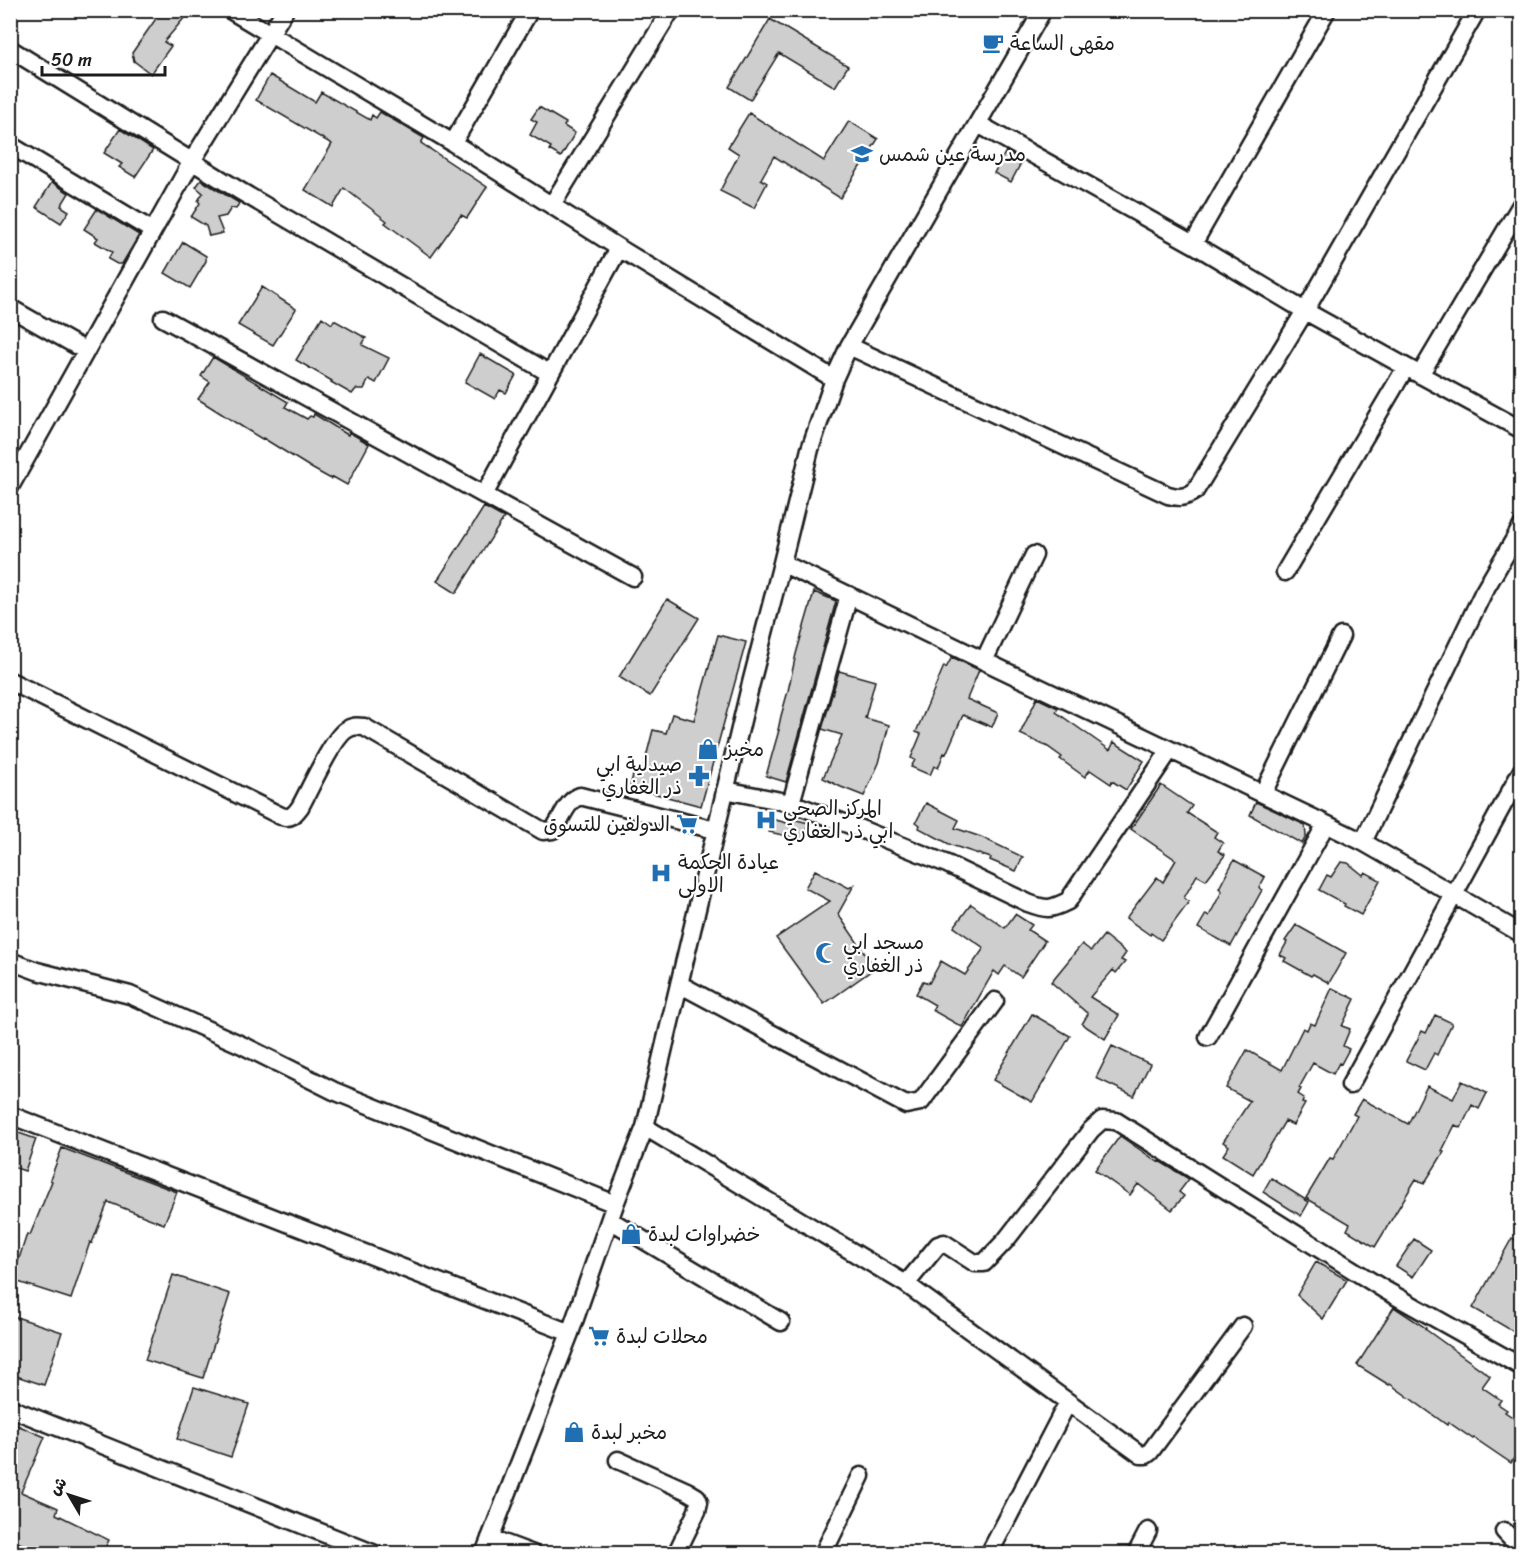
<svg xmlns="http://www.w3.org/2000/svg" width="1532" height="1564" viewBox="0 0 1532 1564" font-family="Sriracha,'Playpen Sans Arabic',sans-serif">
  <rect width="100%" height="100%" fill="#fff"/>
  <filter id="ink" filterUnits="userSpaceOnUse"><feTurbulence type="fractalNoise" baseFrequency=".0167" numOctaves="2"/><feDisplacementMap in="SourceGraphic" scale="12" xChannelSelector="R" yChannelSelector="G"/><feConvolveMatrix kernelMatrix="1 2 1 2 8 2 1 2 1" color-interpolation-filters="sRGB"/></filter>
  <g filter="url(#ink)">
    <path fill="#cecece" stroke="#1c1c1c" stroke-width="1.5" d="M162,10h29l-27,32 7,4 -20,28 -17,-13 -2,-8z
      M770,19l78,47 -13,21 -56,-34 -29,47 -21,-13z
      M270,75l45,27 6,-10 49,28 2,-5 4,3 4,-6 44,26 -3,5 66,44 -20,31 -6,-3 -30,42 -46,-34 2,-2 -43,-33 -11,19 -28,-17 27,-46 -76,-44z
      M539,107l27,16 -2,3 11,7 -14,24 -12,-7 2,-3 -21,-12 7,-13 -6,-3z
      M749,113l75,48 25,-40 29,18 -38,59 -66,-42 -13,23 6,4 -13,25 -34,-17 19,-37 -11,-7z
      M120,129l33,21 -18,27 -16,-10 3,-3 -18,-11z
      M1006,151l16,10 -11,21 -17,-9z
      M201,180l38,23 -3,6 -5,-1 -5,8 -9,2 6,15 -14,3 -3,-10 -15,-9 9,-14 -2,-2 5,-8 -7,-6z
      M52,182l17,11 -8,13 8,5 -8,12 -25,-16z
      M97,209l42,26 -17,29h-5l-9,-5 4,-7 -17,-10 3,-4 -14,-9z
      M183,242l23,14v5l-16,27 -25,-15z
      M262,287l34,22 -23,36 -35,-20z
      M322,317l10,7 2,-4 32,18 -4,7 27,13 -13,25 -7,-4 -5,10h-8l-4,5 -21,-12 1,-1 -36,-21z
      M480,354l36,21 -10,18 -6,-3 -5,9 -30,-17z
      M213,357l75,45 -3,5 22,12 3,-3 3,1 1,-3 34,21 1,-3 20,12 -22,41 -14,-8 -2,2 -18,-10 -50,-31 -1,1 -18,-11 -46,-29 12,-17 -9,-6z
      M484,507l20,11 -48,75 -19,-12z
      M814,592l22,9 -50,181 -20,-6 13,-46h-1l3,-14 7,-25 8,-37z
      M667,599l32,19 -49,78 -31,-19z
      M718,635l28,7 -45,164 -71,-19 4,-16 8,2 11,-43 13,3 6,-19 22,6z
      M952,657l27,13 -12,29 31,14 -6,14 -29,-12 -17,39 -2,-1 -6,15 -4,-2 -4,9 -19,-8 4,-7 -4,-2 10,-24 -5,-2 28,-66 2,2z
      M839,671l36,10 -10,37 24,7 -10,38 -15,33 -23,-9 -18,-9 19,-43 -20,-6z
      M1037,698l21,10 -2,4 54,38 4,-8 30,19 -18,29 -14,-9 -1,3 -21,-14 -5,7 -25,-18 2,-2 -14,-10 -28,-13z
      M1161,785l31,21 -5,7 30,19 -3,5 9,6 -5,8 7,4 -19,25 -9,-5 -13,23 5,4 -28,38 -10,-7 -1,2 -24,-17 31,-41 6,5 13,-22 -45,-31z
      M1256,802l49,23 1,11 -4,8 -52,-29z
      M926,803l33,17 -4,8 26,9 42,20 -7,14 -26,-11 1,-2 -40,-13 -32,-17 1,-3 -4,-3z
      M788,818l21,5 -4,17 -36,-8 3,-13 15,4z
      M1234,860l31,17 -6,11 3,2 -31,56 -33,-18 8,-14 3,2 13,-25 -3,-3z
      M1341,862l7,1 15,12 2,-3 15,8 -19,35 -17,-9 1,-2 -26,-14 8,-15 4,2z
      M815,870l34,18 5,-3 -16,29 37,54 -51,36 -48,-66 54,-37 -25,-13z
      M971,904l34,24 10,-14 17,11 -4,5 17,11 -24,36 -16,-11 -6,9 -5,-4 -32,56 -30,-17 3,-5 -19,-11 7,-13 6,2 12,-22 24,14 19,-27 -30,-21z
      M1296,925l50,28 -17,30 -16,-9 -2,2 -27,-15 2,-3 -6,-3 7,-13 -2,-1z
      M1104,935l22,18 -5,7 4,2 -9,11 -3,-3 -23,27 29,18 -14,24 -23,-15 6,-10 -37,-32 31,-38 9,7z
      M1332,988l23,11 -13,27 8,3 -7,17 6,3 -8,15 -2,-1 -6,11 -20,-11 -14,25 2,1 -3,5 6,4 -2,5 3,1 -12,21 -8,-4 -32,53 -30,-19 6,-9 -6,-4 27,-41 -24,-13 21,-38 35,20 21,-42 4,2 3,-7 5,2z
      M1032,1014l38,22 -38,66 -39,-22z
      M1435,1015l17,8 -15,32 -3,-2 -9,17 -19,-9 16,-30 4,2z
      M1112,1046l38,18 -16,32 -38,-18z
      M1462,1081l25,12 -8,16 -7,-4 -11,23 -6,-3 -13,26 2,1 -20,32 -8,-5 -41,68 -28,-17 3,-6 -44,-26 24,-40 3,1 24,-43 -4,-2 9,-15 46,25 19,-38 26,13z
      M10,1130l26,9 -11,32 -15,-5z
      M1120,1136l38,26 1,-1 30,18 -10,13 5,4 -12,14 -34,-26 -8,11 -35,-25z
      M62,1148l115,44 -13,32 -56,-22 -16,41 -2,-1 -19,57 -59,-19 15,-46 3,1 22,-54 -2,-1z
      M1271,1178l38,24 -8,14 -38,-24z
      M1512,1238l9,6v92l-48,-28z
      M1414,1239l17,11 -18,27 -17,-11z
      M1316,1262l31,18 -24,39 -26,-24z
      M173,1275l57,19 -27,84 -58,-18z
      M1394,1307l32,21 -1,1 65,47 -8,11 19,13 -3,4 9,6 -2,2 16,11v24l-10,16 -37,-25 -1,1 -25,-17 -1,3 -57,-41 -1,1 -32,-20z
      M10,1315l52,17 -18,53 -34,-11z
      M194,1387l55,17 -18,53 -54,-18z
      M10,1422l35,15 -24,55 37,16 -2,6 53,26 -7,14h-57l-35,-15z"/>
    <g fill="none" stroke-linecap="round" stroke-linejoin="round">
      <defs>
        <path id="minor" d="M230,10l223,133 166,105 215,131
          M10,49l230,142 309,182
          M978,124l215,120 112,67 101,56 116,63
          M453,143l77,-133
          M10,145l143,86
          M552,205l119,-195
          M1193,244l134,-234
          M10,308l76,43
          M163,318l470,259
          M849,346l319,149c11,3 17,3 27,-4l110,-180 172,-301
          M1420,375l102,-172
          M10,487l182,-326 93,-151
          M484,495l135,-247
          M782,563l202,98 342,163 37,18 159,92
          M1285,572l121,-205
          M984,661l50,-106
          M10,681l271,135c10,3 13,-1 19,-9 9,-16 32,-68 46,-77 6,-4 10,-4 18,-3l179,104 10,-1c9,-11 13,-29 27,-34l135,34
          M725,790l66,13 67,25 89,36 81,39c19,7 22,7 40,-2l102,-151
          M1263,793l78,-157
          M791,803l58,-208
          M1363,842l120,-249 39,-67
          M10,961l27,10 93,24 114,51 90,45 281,113
          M679,984l227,121 15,-3 74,-101
          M1208,1037l118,-213
          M1350,1085l172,-315
          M10,1115l560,218
          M645,1127l261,157 235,171h5l4,-3 93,-126
          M610,1220l171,102
          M906,1284l32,-39 6,-2 31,20h9l22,-23 85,-110 11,-10 14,1 269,169 137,77
          M10,1408l365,146
          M618,1460l69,31 10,6 2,5 -2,9 -21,43
          M1504,1531l18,19
          M490,1538l43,16
          M484,1554l86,-221 45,-129 30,-77 104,-436 33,-128 28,-114 24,-70 15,-33 194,-336
          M823,1554l38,-78
          M989,1554l79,-152
          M1136,1554l12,-23"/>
      </defs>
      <use href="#minor" stroke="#1c1c1c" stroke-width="21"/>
      <use href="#minor" stroke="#fff" stroke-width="16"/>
    </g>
  </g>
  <defs>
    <symbol id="cafe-bare" viewBox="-9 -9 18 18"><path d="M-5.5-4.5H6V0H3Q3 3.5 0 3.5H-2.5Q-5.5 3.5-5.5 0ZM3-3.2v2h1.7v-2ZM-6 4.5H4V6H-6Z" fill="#1f6fb2" stroke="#fff" stroke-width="2.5" paint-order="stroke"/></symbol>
    <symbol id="school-bare" viewBox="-9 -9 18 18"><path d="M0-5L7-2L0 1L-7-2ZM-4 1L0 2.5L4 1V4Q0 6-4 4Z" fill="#1f6fb2" stroke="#fff" stroke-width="2.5" paint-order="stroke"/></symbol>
    <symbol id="shop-bare" viewBox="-9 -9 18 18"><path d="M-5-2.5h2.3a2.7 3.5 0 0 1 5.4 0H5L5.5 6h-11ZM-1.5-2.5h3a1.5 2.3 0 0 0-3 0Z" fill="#1f6fb2" stroke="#fff" stroke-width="2.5" paint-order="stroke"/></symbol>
    <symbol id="pharmacy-bare" viewBox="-9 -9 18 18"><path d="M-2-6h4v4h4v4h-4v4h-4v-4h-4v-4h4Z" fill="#1f6fb2" stroke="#fff" stroke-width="2.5" paint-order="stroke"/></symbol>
    <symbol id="hospital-bare" viewBox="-9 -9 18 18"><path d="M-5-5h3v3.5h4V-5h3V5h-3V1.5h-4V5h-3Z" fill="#1f6fb2" stroke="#fff" stroke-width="2.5" paint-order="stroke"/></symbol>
    <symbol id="supermarket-bare" viewBox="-9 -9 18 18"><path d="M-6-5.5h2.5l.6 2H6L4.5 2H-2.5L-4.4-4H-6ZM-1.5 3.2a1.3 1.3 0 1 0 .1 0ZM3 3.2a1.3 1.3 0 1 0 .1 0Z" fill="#1f6fb2" stroke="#fff" stroke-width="2.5" paint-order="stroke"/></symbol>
    <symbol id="mosque-bare" viewBox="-9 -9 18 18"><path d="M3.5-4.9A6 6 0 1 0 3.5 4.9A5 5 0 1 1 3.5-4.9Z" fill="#1f6fb2" stroke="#fff" stroke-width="2.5" paint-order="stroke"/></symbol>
  </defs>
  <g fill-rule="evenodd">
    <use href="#cafe-bare" x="978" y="28" width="30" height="30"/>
    <use href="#school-bare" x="847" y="139" width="30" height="30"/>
    <use href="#shop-bare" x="693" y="734" width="30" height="30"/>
    <use href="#pharmacy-bare" x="684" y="761" width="30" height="30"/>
    <use href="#hospital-bare" x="751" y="805" width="30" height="30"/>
    <use href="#supermarket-bare" x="672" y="809" width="30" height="30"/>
    <use href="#hospital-bare" x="646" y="858" width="30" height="30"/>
    <use href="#mosque-bare" x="811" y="938" width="30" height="30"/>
    <use href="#shop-bare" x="616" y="1219" width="30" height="30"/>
    <use href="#supermarket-bare" x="584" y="1321" width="30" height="30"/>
    <use href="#shop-bare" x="559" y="1417" width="30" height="30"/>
  </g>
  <g text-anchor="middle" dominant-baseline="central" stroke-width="4.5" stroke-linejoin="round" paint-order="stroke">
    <g font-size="20" fill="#1c1c1c" stroke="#fff" text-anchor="start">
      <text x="1010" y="43">مقهى الساعة</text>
      <text x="879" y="154">مدرسة عين شمس</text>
      <text x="725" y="749">مخبز</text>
      <text x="682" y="764" text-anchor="end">صيدلية ابي<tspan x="682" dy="23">ذر الغفاري</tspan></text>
      <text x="783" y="808">المركز الصحي<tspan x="783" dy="23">ابي ذر الغفاري</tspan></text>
      <text x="670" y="824" text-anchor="end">الدولفين للتسوق</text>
      <text x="678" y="862">عيادة الحكمة<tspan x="678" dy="23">الاولى</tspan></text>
      <text x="843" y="942">مسجد ابي<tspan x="843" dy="23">ذر الغفاري</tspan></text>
      <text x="648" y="1234">خضراوات لبدة</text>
      <text x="616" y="1336">محلات لبدة</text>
      <text x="591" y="1432">مخبر لبدة</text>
    </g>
  </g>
  <rect width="1532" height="1564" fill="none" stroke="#fff" stroke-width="36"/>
  <rect x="18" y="18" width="1496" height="1528" fill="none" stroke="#1c1c1c" stroke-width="2" filter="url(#ink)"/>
  <g transform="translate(69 1495) rotate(309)" stroke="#ffffff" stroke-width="4.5" paint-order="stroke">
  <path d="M0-4.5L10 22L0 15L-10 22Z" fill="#1c1c1c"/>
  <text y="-9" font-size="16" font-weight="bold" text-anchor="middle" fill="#1c1c1c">ش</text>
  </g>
  <path d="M42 66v9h123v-9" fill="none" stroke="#1c1c1c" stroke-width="3"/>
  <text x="51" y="66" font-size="18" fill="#1c1c1c" stroke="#ffffff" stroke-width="4.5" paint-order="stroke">50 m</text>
</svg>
